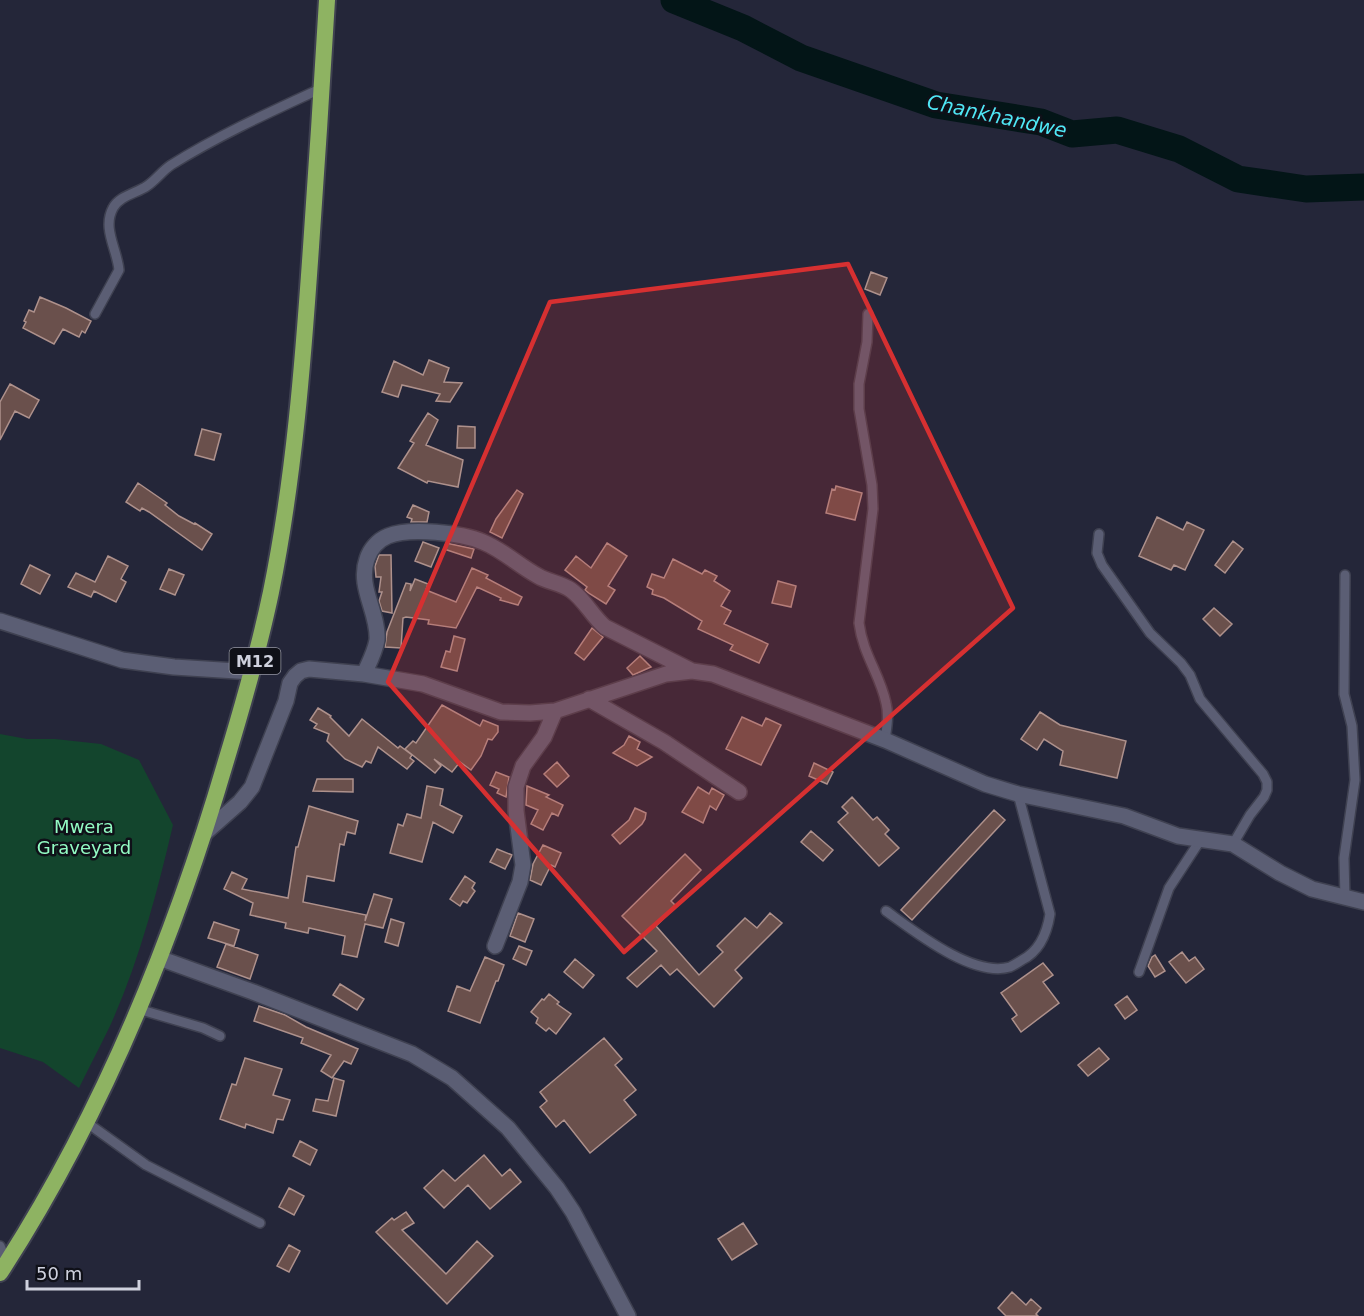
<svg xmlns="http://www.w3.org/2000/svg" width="1364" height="1316" viewBox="0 0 1364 1316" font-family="'DejaVu Sans',sans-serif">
  <rect width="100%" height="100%" fill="#242639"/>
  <path fill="#13452d" d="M0,734l27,5h28l46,5 38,16 34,65c-16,68 -34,137 -63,201 -10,21 -21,41 -31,62l-36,-26 -43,-14z"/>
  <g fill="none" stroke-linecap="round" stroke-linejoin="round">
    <path stroke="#031517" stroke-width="27" d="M674,0l69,28 58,30 135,47 105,17 31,12 45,-4 62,19 59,30 68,10 58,-2"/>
  </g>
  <path fill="#6a504c" stroke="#ae918c" stroke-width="1.5" d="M871,272l16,6 -7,17 -15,-6z
    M40,297l26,11 25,13 -6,12 -3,-2 -3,6 -16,-8 -9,15 -31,-16 3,-6 -2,-1 5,-11 5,2z
    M429,360l20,8 -5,14 18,1 -12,19 -14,-1 4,-7 -38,-9 -4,12 -16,-5 12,-31 29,14z
    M10,384l29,16 -10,18 -14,-7 -15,29v-38z
    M428,413l10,7 -12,25 37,15 -5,27 -30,-6 -1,2 -29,-15 16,-25 -4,-2z
    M458,426l17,1v21h-18z
    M202,429l19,5 -7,26 -19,-5z
    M138,483l29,20 -2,2 14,11 15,8 1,-1 17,11 -10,16 -53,-38 -7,-4 -2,3 -14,-9z
    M836,486l26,7 -7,27 -29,-7 6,-24 3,1z
    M517,490l6,4 -21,44 -12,-6 6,-13z
    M413,505l16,7 -2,10h-16l1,-3 -5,-2z
    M1157,517l26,13 4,-8 17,8 -19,40 -11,-5 -3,5 -32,-14z
    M1233,541l10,8 -18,24 -10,-8z
    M423,542l16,6 -8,19 -16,-6z
    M446,543l28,6 -3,9 -27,-9z
    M607,543l20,13 -19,30 7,4 -9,14 -16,-10 -5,-4 2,-3 -22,-17 11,-14 15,12z
    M379,555h12l1,58 -10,-2 -3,-10 3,-9h-3l2,-15h-5l-1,-11z
    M108,556l20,10 -7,13 5,3 -10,20 -22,-11 -3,6 -23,-10 8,-14 19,9z
    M673,559l29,15 3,-4 12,6 -3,5 16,10 -9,15 10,5 -7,13 44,20 -9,19 -29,-13 3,-5 -35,-16 4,-8 -38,-23 -12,-4 1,-4 -6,-3 5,-13 12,4z
    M30,565l20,10 -10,19 -19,-10z
    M472,568l16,7 -2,3 36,19 -4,8 -18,-5 1,-2 -24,-11 -21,41 -28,-4 1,-4 -23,-3 -3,1 -2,30 -16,-1 2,-15 19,-49 5,1 -1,7 5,-12 13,5 -2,6 30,12z
    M169,569l15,6 -9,20 -15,-6z
    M778,581l18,5 -5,21 -19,-4z
    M1214,608l18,16 -12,12 -17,-17z
    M592,628l11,9 -19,23 -9,-7z
    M454,636l11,3 -8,32 -16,-4 5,-16 4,1z
    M640,656l11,11 -18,8 -6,-7z
    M442,705l38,21 3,-6 15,6v6l-6,8 -4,-1 -7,17 -10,14 -11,-8 -8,10 -18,-13 7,7 -6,7 -30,-24 8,-8 3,2z
    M318,708l13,8 -1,1 19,19 13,-17 36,29 2,-2 12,9 -2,3 4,3 -7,8 -29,-22 -7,16 -5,-2 -4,6 -17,-8 -18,-18 2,-7 -15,-6 3,-4 -7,-4z
    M1040,712l20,13 66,16 -9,37 -57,-13 3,-14 -19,-12 -7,11 -16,-11z
    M742,717l20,9 4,-8 15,7 -20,40 -35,-16z
    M629,736l11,6 -3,7 15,8 -15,9 -24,-13 11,-8z
    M557,762l12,14 -12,11 -13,-13z
    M814,763l19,9 -6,12 -18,-8z
    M496,772l13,5 -3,20 -9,-4 2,-4 -9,-4z
    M317,779h36v13l-40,-1z
    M427,786l16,3 -3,16 22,11 -9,17 -20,-11 -11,40 -32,-9 8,-29 5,2 4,-12 14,4z
    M527,786l22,9 -3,2 17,8 -5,11 -6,-3 -9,17 -12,-6 7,-14 -12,-5z
    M698,787l11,7 3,-6 12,7 -8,15 -6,-4 -7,17 -21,-11z
    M852,797l21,23 4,-3 12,13 -4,4 14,14 -20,18 -41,-44 10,-9 -6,-6z
    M309,806l49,15 -3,13 -8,-2 -3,13 -4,-1 -6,37 -27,-5 -4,26 63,13 -1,6 9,-27 18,5 -9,29 -18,-4 -8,33 -15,-3 3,-18 -36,-8 -1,5 -23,-5 1,-5 -36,-8 3,-12 -29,-14 8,-17 15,7 -5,10 46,9 8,-51h2z
    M635,808l11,5 -1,6 -3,5 -22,20 -8,-9 17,-15z
    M994,810l11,10 -93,100 -11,-10z
    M811,831l22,19 -10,11 -22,-19z
    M543,845l18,8 -6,14 -4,-2 -10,20 -11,-5 3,-16z
    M497,849l15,6 -7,14 -15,-7z
    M685,854l16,16 -30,31 5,5 -20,20 43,49 24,-23 -6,-6 28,-28 12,10 13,-15 12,10 -47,47 7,8 -28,29 -37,-38 -7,6 -9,-10 -24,22 -10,-9 30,-27 -35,-35z
    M465,876l10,7 -3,5 3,3 -8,12 -4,-2 -3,5 -10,-7z
    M518,913l16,6 -9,23 -15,-6z
    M391,919l13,4 -6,23 -13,-4z
    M214,922l25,8 -5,16 -26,-8z
    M226,944l32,11 -8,24 -33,-12z
    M519,946l13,5 -6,14 -13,-6z
    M1182,952l7,9 6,-4 9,12 -18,14 -17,-21z
    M1155,955l10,16 -10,6 -7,-11 4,-9z
    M485,957l19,8 -6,16h-2l-16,42 -32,-12 9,-25 13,5z
    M575,959l19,16 -11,13 -19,-16z
    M1043,963l10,12 -10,7 16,21 -38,29 -9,-13 5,-4 -16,-22z
    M340,984l24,15 -7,11 -24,-15z
    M549,994l10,8 -2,2 14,10 -15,20 -7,-6 -3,3 -10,-8 2,-5 -7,-6 11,-13 2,1z
    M1127,996l10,14 -12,9 -10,-14z
    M259,1006l26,9 21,12 52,22 -7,15 -7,-3 -12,17 -11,-7 10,-16 -30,-12 2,-5 -49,-17z
    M604,1038l18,21 -7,6 21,25 -12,10 12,15 -46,38 -26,-33 -8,7 -16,-20 7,-6 -7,-9z
    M1099,1048l10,11 -21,17 -10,-11z
    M245,1058l37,11 -9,26 17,5 -7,20 -6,-1 -4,14 -27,-9 -1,4 -25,-9 12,-35 4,1z
    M334,1078l10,3 -8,35 -23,-5 3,-12 12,2z
    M300,1141l17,9 -7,15 -17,-9z
    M484,1155l18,21 8,-7 11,13 -31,27 -22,-24 -24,23 -20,-20 19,-18 12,11z
    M289,1188l15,8 -10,19 -15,-8z
    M406,1212l8,11 -12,7 44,44 31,-33 16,15 -46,48 -71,-72 16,-14 2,2z
    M743,1223l14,21 -25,16 -14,-21z
    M289,1245l11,6 -11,21 -12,-6z
    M1012,1292l14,13 5,-6 10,9 -5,6 2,2h-32l-8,-8z"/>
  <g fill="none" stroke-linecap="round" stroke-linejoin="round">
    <defs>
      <path id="service" d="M95,314l24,-44c-2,-21 -17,-42 -6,-62 6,-12 24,-15 34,-22 9,-6 15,-15 24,-21 48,-30 99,-53 151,-77
        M868,314l-1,28 -8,42v25l13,76 1,24 -14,114c4,32 21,51 27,80 3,12 1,24 -1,37
        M1099,534l-2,19 5,12 48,68 31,30 9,12 10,24 63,75 4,8v8l-3,7 -14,18 -17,29
        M1345,899l-1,-41 11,-78 -3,-54 -8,-32 1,-119
        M886,911c28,20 87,67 124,56 4,-2 9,-5 12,-7 18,-9 25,-27 28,-46l-32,-120
        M1139,972l30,-84 32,-49
        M138,1009l65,19 17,8
        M86,1122l60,43 114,58
        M0,1246l7,16"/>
      <path id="minor" d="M0,621l122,39 52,7 78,5
        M364,674c5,-11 11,-22 13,-34 2,-27 -20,-53 -10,-81 3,-10 11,-19 21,-23 22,-9 74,-3 95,6 20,8 36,24 55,34 10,6 23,7 33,14 14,10 21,26 34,37l87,44
        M589,699l75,43 75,50
        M205,833l35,-31 12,-15 34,-86 4,-18 5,-7 6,-5 8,-2 55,5 59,10 78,28 29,1 25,-2 111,-37 26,-3 21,3 172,66 100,44 33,10 106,22 54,20 55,8 47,29 32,16 52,13
        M495,946l25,-64 3,-17 -7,-54v-24l7,-21 21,-29 11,-26
        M159,958l94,34 159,62 40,24 56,50 49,60 16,24 55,104"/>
      <path id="trunk" d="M0,1273c102,-157 174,-334 226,-512 17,-56 33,-112 45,-169 23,-113 32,-229 40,-345 6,-82 11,-165 16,-247"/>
    </defs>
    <use href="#service" stroke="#3f4151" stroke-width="12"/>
    <use href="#minor" stroke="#3f4151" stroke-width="18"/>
    <use href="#trunk" stroke="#3f4151" stroke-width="20"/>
    <use href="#service" stroke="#5b5e74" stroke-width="9"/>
    <use href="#minor" stroke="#5b5e74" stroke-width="15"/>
    <use href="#trunk" stroke="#8eb362" stroke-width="16"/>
  </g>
  <path fill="#d63031" fill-opacity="0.2" stroke="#d63031" stroke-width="4.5" stroke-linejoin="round" d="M848,264l165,344 -389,344 -236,-270 162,-380z"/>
  <g text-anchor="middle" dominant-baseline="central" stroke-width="5" stroke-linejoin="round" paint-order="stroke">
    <rect fill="#0f1018" stroke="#9597a3" stroke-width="1.5" x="229.5" y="648" width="51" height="26" rx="4.5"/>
    <g font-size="16" font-weight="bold" fill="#cfd1de">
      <text x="255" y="661">M12</text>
    </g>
    <g font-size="18" fill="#93fcc4" stroke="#0f1018">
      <text x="84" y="826">Mwera<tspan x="84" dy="21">Graveyard</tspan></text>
    </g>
    <g font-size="20" font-style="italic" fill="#4fe7f5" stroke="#0f1018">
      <text transform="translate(997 116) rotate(12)">Chankhandwe</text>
    </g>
  </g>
  <path d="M27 1280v9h112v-9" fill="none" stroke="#cfd1de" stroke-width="3"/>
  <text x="36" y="1280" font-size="18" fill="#cfd1de" stroke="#0f1018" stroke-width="4.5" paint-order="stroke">50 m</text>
</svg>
